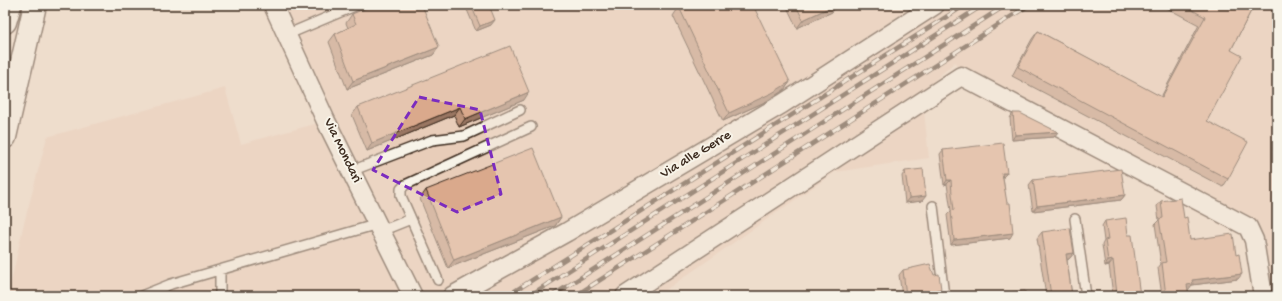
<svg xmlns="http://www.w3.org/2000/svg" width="1282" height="301" viewBox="0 0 1282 301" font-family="'Gochi Hand',sans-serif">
  <rect width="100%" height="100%" fill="#edc"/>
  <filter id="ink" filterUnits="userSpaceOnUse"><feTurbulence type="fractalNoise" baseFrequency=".025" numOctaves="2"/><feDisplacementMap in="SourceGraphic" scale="8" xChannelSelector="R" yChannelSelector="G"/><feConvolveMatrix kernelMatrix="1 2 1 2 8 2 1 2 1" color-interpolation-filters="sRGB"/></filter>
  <g filter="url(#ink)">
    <path fill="#e8cdb9" d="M273,5h1004v291h-14l-9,-56 -293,-164 -6,-14 -33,30 7,66 -94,14 -178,124h-649l15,-69 24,-90 178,-49 16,56 85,-23z"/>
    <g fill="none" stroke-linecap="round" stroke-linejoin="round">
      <defs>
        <path id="lane" d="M286,35l71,-30
          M351,171l81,-31 32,-4 56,-26
          M933,206l11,90
          M1075,219l11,77
          M381,231l30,-12
          M220,270v26
          M438,280l-37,-84v-7l4,-4 126,-58
          M141,296l30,-12 207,-60"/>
        <path id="street" d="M273,5l53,116 87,175
          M452,296l115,-64 215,-128 153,-99
          M625,296l336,-220 287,151 6,13 9,56"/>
        <path id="highway" d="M5,22l5,-17
          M5,137l30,-132"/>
      </defs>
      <use href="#lane" stroke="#3b2a1e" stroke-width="12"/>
      <use href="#street" stroke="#3b2a1e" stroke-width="21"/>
      <use href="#highway" stroke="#3b2a1e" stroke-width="25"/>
      <use href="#lane" stroke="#f7f3e8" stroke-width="9"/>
      <use href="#street" stroke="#f7f3e8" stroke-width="18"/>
      <use href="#highway" stroke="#f7f3e8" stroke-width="22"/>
      <defs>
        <path id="rail" d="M507,296l458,-291
          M529,296l454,-291
          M552,296l454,-291
          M575,296l454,-291"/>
      </defs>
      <use href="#rail" stroke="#3b2a1e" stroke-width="4.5"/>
      <use href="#rail" stroke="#f7f3e8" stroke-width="3" stroke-dasharray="9" stroke-linecap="butt"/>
    </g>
    <path fill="#bb9178" stroke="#3b2a1e" d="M465,5h24l2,20 -15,6z
      M786,5h51l-5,7 -35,16z
      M1161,5h93l-23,45 -24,71 21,58 -5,8 -211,-111 20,-37 6,-8 123,66 38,-72z
      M679,7l111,75 -6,8 -17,11 -44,20 -50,-105z
      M352,14l87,33 -6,8 -86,34 -18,-47 6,-8 13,-6 -2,-5z
      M524,100l-65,27 -5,-12 -87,36 -15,-36 6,-8z
      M1013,113l41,24 -42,3 -2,-22z
      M943,150l60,27 7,61 -59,7 -4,-30 4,-4 -4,-27 -3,1 -4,-31z
      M905,171l17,30 -17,2 -3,-27z
      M1033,180l92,15 -4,5 -88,11 -4,-26z
      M426,190l135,27 -6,9 -107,42 -28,-69z
      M1161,201l23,17 6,22 48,39 -46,6 -4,4 1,7h-27l-4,-28 3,-4 -6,-40 4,-4 -2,-14z
      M1105,221l23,14 12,61h-30l3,-1 -4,-30 -4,1 -3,-21 2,-4 -2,-15z
      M1042,232l32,21 -5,6 -2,1 5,36h-26l-9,-58z
      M903,270l35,24h-2l-1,2h-33l-3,-21z"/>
    <path fill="#997662" stroke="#3b2a1e" d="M835,5h2l-5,7 -35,16 6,-8z
      M495,20l-4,5 -15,6 4,-5z
      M439,47l-6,8 -86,34 6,-8z
      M790,82l-6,8 -17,11 -44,20 6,-8z
      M529,92l-5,8 -65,27 6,-8z
      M460,107l-6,8 -87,36 5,-8z
      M1058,132l-4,5 -42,3 3,-5z
      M1002,173h5l-4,4 -4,1z
      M947,180h4l-4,4 -3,1z
      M1125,195l-4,5 -88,11 4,-5z
      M926,196l-4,5 -17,2 4,-5z
      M561,217l-6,9 -107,42 6,-8z
      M1013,233l-3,5 -59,7 3,-5z
      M1074,253l-5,6 -7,1 4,-6z
      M1113,260l-4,5 -4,1 3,-5z
      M1242,274l-4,5 -46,6 -3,4 -6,1 4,-5 5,-5z
      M941,289l-3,5h-2l-1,2h-21l22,-6z"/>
    <path fill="#daa98c" stroke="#3b2a1e" d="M374,5h48l17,42 -86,34 -18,-47 21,-10 -4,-10z
      M471,5h18l6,15 -15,6z
      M684,5h69l37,77 -18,11 -43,20 -50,-106z
      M796,5h39l-32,15z
      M1183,5h71l-23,45 11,6 -35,65 41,21 -20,37 -210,-112 20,-36 124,66 43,-80z
      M510,46l19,46 -64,27 -5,-12 -88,36 -14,-36z
      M1013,113h7l38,19 -43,3z
      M1003,143l4,30h-5l5,30h3l3,30 -59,7 -3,-29 3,-1 -2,-16 -1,-14h-4l-4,-30z
      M533,148l28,69 -107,43 -28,-70z
      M923,169l3,27 -17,2 -4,-27z
      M1121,169l4,26 -88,11 -4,-26z
      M1181,198l3,20 3,-1 3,23 43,-6 3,21 3,-1 3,20 -50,6 1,4 -6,1 2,11h-23l-4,-33 4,-1 -7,-43 4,-1 -2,-17z
      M1126,218l2,17h4l8,61h-29v-1l6,-1 -4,-34 -5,1 -3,-21 3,-1 -3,-18z
      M1070,228l4,25 -8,1 6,42h-21l-9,-64z
      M930,264l4,11 5,-1 2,15 -5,1 1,4 -23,2h-8l-3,-26z
      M1025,291v5h-28v-2z"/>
  </g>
  <path d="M0 0H1282V301H0ZM419,97l61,13 21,84 -44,18 -84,-42z" fill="#edc" fill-opacity=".55" fill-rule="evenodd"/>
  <path fill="none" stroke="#7b2cbf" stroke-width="3" stroke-dasharray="8 5" stroke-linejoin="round" d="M419,97l61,13 21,84 -44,18 -84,-42z"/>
  <g text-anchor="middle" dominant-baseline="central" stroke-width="4" stroke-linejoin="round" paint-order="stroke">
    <g font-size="14" fill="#3b2a1e" stroke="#f7f3e8">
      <text transform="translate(342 151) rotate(64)">Via Mondari</text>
      <text transform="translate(696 155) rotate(-31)">Via alle Gerre</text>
    </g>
  </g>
  <rect width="1282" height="301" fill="none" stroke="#f7f3e8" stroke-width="20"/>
  <rect x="10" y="10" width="1262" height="281" fill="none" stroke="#3b2a1e" stroke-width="1.5" filter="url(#ink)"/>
</svg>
